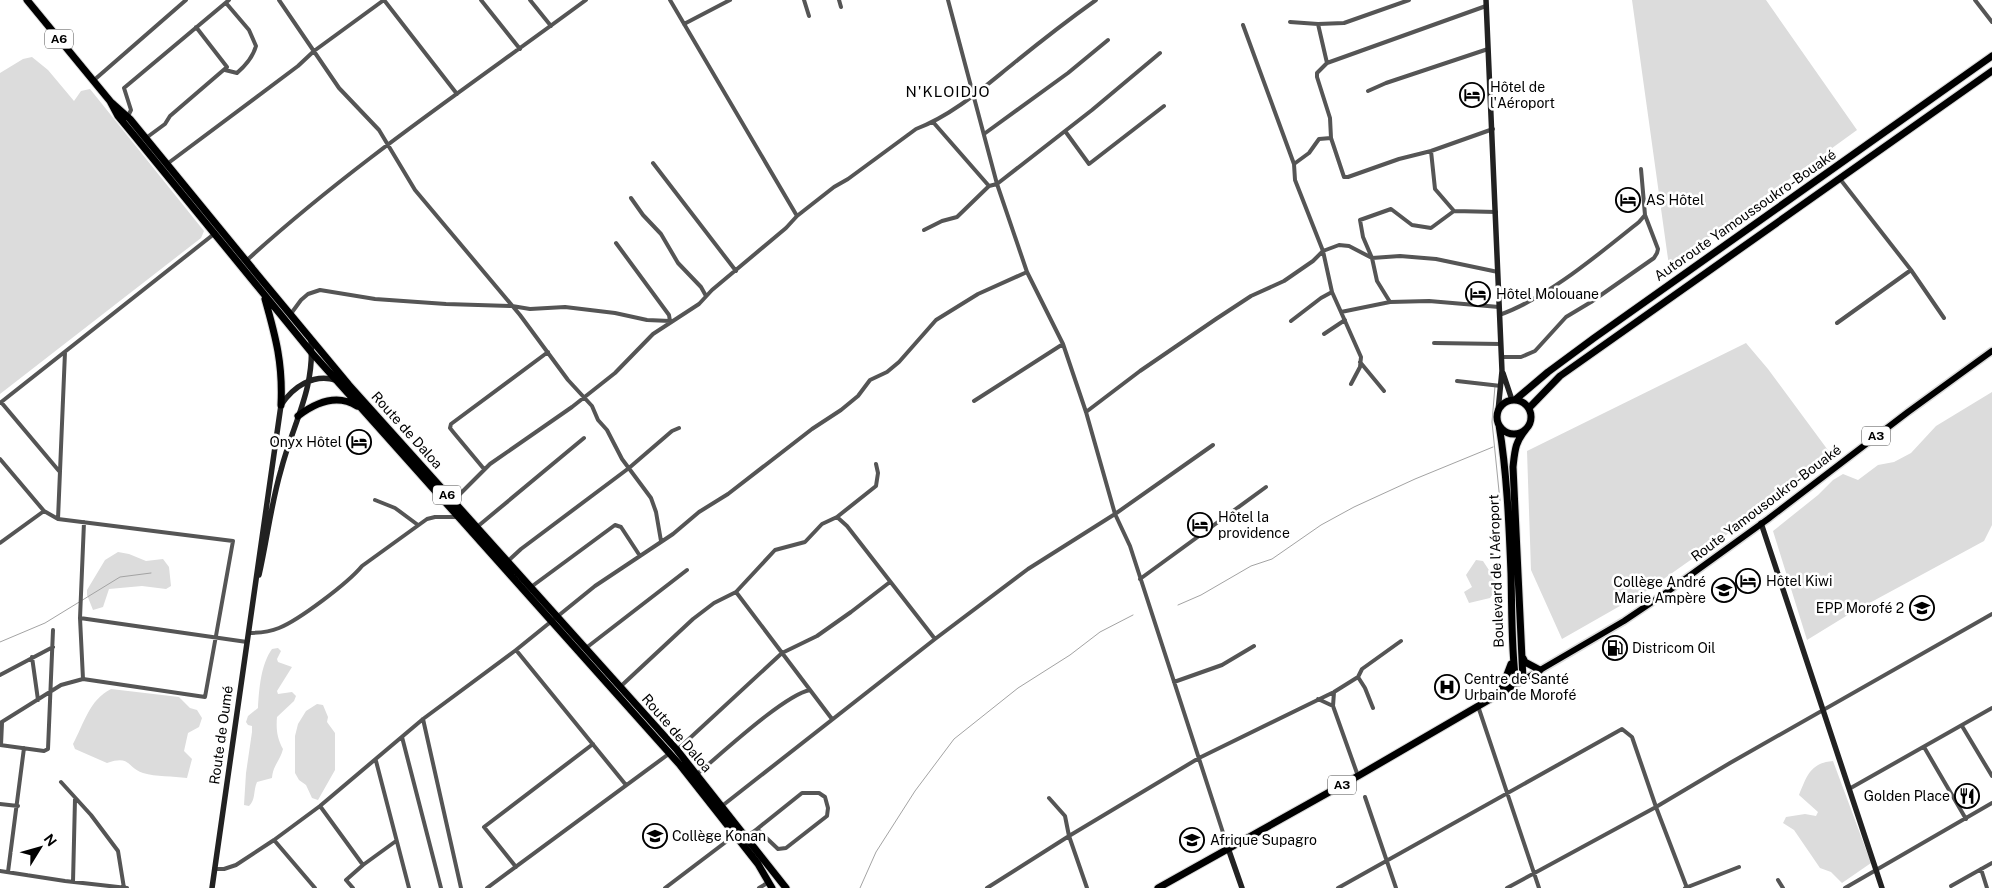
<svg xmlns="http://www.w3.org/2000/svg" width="1992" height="888" viewBox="0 0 1992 888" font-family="'Public Sans',sans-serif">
  <rect width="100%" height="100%" fill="#fff"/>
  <path fill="#dcdcdc" d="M1632,0h134l91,130 -188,136z
    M32,57l16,13 26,31 7,-10 9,-2 114,142 -3,7 -201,156v-321l23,-14z
    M1746,343l22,26 65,88 -80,59 -105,74 -86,49 -31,-69 -4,-119z
    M1992,392v133l-8,16 -133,72 -44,27 -34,-109 45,-36 15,-15 10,-6 15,6 20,-15 16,-3 17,-9 25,-27z
    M118,552l11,2 17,7 17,-2 6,8 2,19 -5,3 -24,-3 -33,3 -6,18 -10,3 -6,-15v-5l18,-30z
    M1476,560l7,1 15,23v3l-8,11 -21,5 -5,-11 8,-5 -6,-12z
    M278,648l3,3 -4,8 1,3 14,5 -15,24 1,3 14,-2 4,4 -2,5 -17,16c-1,12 0,21 6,32 -3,12 -10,16 -11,29l-15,4c-4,9 -1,17 -8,24l-5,-1 2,-32 6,-41v-6l-4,-1 -2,-3 2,-6 10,-8c1,-19 3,-44 14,-59z
    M111,689l68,8 11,11 7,2 5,8 -3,9 -11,6 -4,18 8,8 -5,19c-14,-2 -31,-1 -44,-5 -17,-6 -12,-18 -36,-10l-32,-14 -2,-5c11,-20 16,-44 38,-55z
    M317,704l6,1 5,12 -1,5 8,11v37l-17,30 -6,-2 -6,-13 -7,-5 -4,-7v-37l3,-12 8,-13z
    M1833,761l38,102 -29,20 -11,-11 -11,-4 -26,-38 -11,-7 3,-6 19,-3 11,2 2,-4 -19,-17c8,-19 11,-32 34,-34z"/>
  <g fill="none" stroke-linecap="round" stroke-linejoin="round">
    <path stroke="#a3a3a3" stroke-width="1" d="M1495,386l-3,36 8,79
      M1178,605l23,-10 50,-29 21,-7 49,-34 33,-18 61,-28 78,-32
      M0,642l45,-19 75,-46 31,-4
      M860,888l16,-36 39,-61 39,-52 64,-51 52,-33 30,-23 33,-17"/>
    <defs>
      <path id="primary" d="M1523,680l101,-59 43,-29 101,-73 140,-107 84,-61"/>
      <path id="highway" d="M27,0l83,101 8,15 19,23 175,214 368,412 78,99 14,24
        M111,102l19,17 131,160 88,106 328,365 109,138
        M265,299c11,39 18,65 16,106
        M1515,400l33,-28 46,-34 398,-282
        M1497 417a17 17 0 1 1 34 0a17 17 0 1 1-34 0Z
        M1529,408l31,-32 432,-305
        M298,416c17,-13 38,-23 59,-10
        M1499,425c8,48 10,99 12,148 1,37 0,74 5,111
        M1523,658l2,4 15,8
        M1500,693l11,-29
        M1158,888l200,-112 165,-96 -10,-213c2,-18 2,-24 13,-38"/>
    </defs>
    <use href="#primary" stroke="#dbdbdb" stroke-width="9"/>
    <use href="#highway" stroke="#dbdbdb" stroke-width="9"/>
    <path stroke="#555" stroke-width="4" d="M279,0l60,88 40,42 36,60 105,125 48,65 24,26 6,14 9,10 15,29 29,39 5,14 5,29
      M384,0l73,94
      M481,0l39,49
      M530,0l21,26
      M670,0l127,216
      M804,0l5,16
      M839,0l2,7
      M948,0l49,184 30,88 36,72 23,68 29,102 15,32 98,302
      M1975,0l17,22
      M1486,6l-159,57 -10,10v4l13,41 1,20 13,39h4l51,-18 32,-8 62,-22
      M1290,22l28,2 26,-1 65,-23
      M684,24l46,-24
      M1318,24l9,39
      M1243,25l51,139 1,16 28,71 9,41 9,20 49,-10
      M225,70l12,3c8,-7 16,-16 19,-27l-7,-16 -23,-27
      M93,81l93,-81
      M1368,91l18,-8 102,-34
      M128,116l3,-6 -7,-22 105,-88
      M933,122l56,64
      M1065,131l24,33 75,-58
      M984,134l84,-61 40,-33
      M146,138l19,-14 5,-8 57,-49 -31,-40
      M1431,151l4,38 19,22 42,1
      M653,163l83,108
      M167,164l131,-98 16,-15 70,-51
      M1294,164l15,-11 10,-14 12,-1
      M1840,179l71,91 33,48
      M631,198l12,17 18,19 17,29 23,24 5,9
      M1454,211l-23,17 -19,-3 -21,-16 -31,11 3,17 9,21 5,23 13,21 39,-1 70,6
      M924,230l18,-9 15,-4 32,-31 8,-2 95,-74 68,-57
      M246,261c105,-96 225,-176 340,-261
      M1341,312l20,45 -1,10 -9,17
      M290,315l11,-15 7,-6 12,-4 55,9 71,5 66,2 18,3 35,-2 50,6 32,7 23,1 -1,-6 -53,-72
      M1499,315c47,-16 101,-62 140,-93l6,-7 -4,-46
      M1291,321l30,-23 11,-6
      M1837,323l74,-53
      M1324,334l21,-14
      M1434,343l67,1
      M1502,357h19l14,-6 31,-34 25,-15 63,-44 3,-5 1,-4 -13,-34
      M1360,362l24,29
      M1457,381l44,5
      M974,401l89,-57
      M1,402l58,69
      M0,403l214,-169
      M1086,412l54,-41 76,-52 35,-23 33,-15 29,-20 10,-10 16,-6 10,1 23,12 28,-2 36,3 62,13
      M0,459l44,52 14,8 175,22 -28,156 -122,-18 -22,6 -61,38
      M484,469l-30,-36 -4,-5 1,-4 97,-72
      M375,500l20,8 23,17
      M453,501l37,-37 82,-57 43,-34 38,-39 46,-30 13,-14 74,-62 11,-12 37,-29 14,-8 68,-50c37,-14 68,-42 98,-66 27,-22 54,-43 82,-63
      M837,517l39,-31 2,-13 -2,-9
      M58,519l7,-167
      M477,527l107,-89
      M0,543l44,-32
      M508,561l13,-12 108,-81 43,-37 7,-3
      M1140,579l126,-92
      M531,587l84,-62 6,2 19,29
      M736,592l96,127
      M80,618l167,24
      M248,633c10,0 21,-1 31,-5 20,-8 69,-45 83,-62l65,-47 8,-2h22
      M586,648l101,-78
      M516,650l110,135
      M32,657l6,43
      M0,675l53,-28
      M1358,677l7,11 8,20
      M83,679l-3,-61 4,-96
      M1174,682l48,-17 32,-19
      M620,687l73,-68 21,-16 22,-11 39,-42 30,-8 17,-18 15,-7 10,9 88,113
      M1334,692l-1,14 25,70
      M1318,699l15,7
      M1478,706l61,182
      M423,719l38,169
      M1962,726l30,50
      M402,737l39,151
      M0,745l44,6 4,-2 5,-119
      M1,745l1,-22
      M1924,747l42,72
      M677,750l105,-97 35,-17 34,-24 39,-30
      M376,761l33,127
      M697,774c23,-19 87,-79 113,-84
      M61,782l30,33 27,36 6,37
      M1849,789l143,-81
      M1365,797l31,91
      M1049,798l16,18 4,20 18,52
      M0,804l18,2
      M320,806l43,59
      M722,806l213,-167 93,-70 87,-55 98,-69
      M746,837l11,-8 21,20 8,-1 41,-32 1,-8 -3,-11 -6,-4h-17l-45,36
      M274,840l41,48
      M516,867l-32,-40 109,-83
      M214,869h10l12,-4 38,-25 46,-34 103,-87 93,-69 79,-64 78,-52 26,-22 29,-18 84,-65 29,-19 17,-14 12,-16 17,-8 12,-10 37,-42 42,-26 49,-22
      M1981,869l6,19
      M0,871l65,10 62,7
      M8,872l16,-124
      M1778,880l5,8
      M73,882l2,-83
      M1951,886l41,-23
      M353,888l-7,-8 17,-15 33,-24
      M487,888l183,-135
      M665,888l70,-53
      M759,888l10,-6
      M987,888l82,-52 130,-78 135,-66 24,-15 4,-8 39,-28
      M1338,888l284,-159 10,8 24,70 31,81
      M1507,888l149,-81 74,-44 262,-149
      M1685,888l54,-21
      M1845,888l147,-85"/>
    <path stroke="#222" stroke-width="5.5" d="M1486,0l16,371 -4,40
      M1503,373l9,27
      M1761,523l121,365
      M259,575c8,-35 12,-71 22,-105 12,-47 34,-80 30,-130
      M1228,848l14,40
      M212,888l69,-483c12,-18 32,-32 55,-25"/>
    <use href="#primary" stroke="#000" stroke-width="6"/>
    <use href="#highway" stroke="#000" stroke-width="7"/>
  </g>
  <defs>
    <symbol id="hotel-ring" viewBox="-11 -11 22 22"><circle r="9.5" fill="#fff" stroke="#000" stroke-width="1.5"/><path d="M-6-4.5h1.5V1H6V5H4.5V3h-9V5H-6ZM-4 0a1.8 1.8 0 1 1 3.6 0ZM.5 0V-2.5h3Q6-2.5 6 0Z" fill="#000"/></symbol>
    <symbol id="school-ring" viewBox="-11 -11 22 22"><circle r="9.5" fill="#fff" stroke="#000" stroke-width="1.5"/><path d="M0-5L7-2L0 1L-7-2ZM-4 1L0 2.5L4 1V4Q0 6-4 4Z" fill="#000"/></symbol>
    <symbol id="fuel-ring" viewBox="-11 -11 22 22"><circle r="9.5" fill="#fff" stroke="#000" stroke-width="1.5"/><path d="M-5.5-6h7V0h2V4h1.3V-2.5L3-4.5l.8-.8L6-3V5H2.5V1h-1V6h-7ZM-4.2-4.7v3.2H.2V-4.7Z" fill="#000"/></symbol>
    <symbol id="hospital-ring" viewBox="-11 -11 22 22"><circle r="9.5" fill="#fff" stroke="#000" stroke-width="1.5"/><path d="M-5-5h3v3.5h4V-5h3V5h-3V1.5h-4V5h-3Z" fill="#000"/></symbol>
    <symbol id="restaurant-ring" viewBox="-11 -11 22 22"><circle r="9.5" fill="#fff" stroke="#000" stroke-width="1.5"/><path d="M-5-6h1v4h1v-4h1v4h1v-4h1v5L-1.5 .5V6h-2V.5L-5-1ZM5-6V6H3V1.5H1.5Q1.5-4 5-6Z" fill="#000"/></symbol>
  </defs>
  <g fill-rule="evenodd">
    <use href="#hotel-ring" x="1458" y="81" width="28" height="28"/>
    <use href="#hotel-ring" x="1614" y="186" width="28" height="28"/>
    <use href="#hotel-ring" x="1464" y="280" width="28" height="28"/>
    <use href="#hotel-ring" x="345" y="428" width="28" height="28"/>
    <use href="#hotel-ring" x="1186" y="511" width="28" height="28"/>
    <use href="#hotel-ring" x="1734" y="567" width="28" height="28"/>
    <use href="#school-ring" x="1710" y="576" width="28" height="28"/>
    <use href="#school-ring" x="1908" y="594" width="28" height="28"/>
    <use href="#fuel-ring" x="1601" y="634" width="28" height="28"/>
    <use href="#hospital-ring" x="1433" y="673" width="28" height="28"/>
    <use href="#restaurant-ring" x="1953" y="782" width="28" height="28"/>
    <use href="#school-ring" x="641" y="822" width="28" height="28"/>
    <use href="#school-ring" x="1178" y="826" width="28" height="28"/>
  </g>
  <g text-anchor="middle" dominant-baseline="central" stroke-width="5" stroke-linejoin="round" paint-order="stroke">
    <g fill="#fff" stroke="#4c4c4c" stroke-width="1">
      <rect x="45" y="29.5" width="28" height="19" rx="4"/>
      <rect x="1862" y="426.5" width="28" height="19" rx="4"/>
      <rect x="433" y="485.5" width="28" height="19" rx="4"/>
      <rect x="1328" y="775.5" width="28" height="19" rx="4"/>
    </g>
    <g font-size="12" font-weight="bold" fill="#000">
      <text x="59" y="39">A6</text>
      <text x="1876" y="436">A3</text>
      <text x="447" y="495">A6</text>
      <text x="1342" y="785">A3</text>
    </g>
    <g font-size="14" fill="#000" stroke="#fff" text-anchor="start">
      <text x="1490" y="87">Hôtel de<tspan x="1490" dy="16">l'Aéroport</tspan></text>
      <text x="1646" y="200">AS Hôtel</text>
      <text x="1496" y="294">Hôtel Molouane</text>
      <text x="342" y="442" text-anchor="end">Onyx Hôtel</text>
      <text x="1218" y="517">Hôtel la<tspan x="1218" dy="16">providence</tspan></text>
      <text x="1766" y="581">Hôtel Kiwi</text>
      <text x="1706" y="582" text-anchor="end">Collège André<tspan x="1706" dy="16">Marie Ampère</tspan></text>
      <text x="1904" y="608" text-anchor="end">EPP Morofé 2</text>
      <text x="1632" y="648">Districom Oil</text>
      <text x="1464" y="679">Centre de Santé<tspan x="1464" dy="16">Urbain de Morofé</tspan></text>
      <text x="1950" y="796" text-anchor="end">Golden Place</text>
      <text x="672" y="836">Collège Konan</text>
      <text x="1210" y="840">Afrique Supagro</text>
    </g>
    <g font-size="14" fill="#000" stroke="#fff">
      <text transform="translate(1745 215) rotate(-35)">Autoroute Yamoussoukro-Bouaké</text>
      <text transform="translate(407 430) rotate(48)">Route de Daloa</text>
      <text transform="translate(1766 503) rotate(-37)">Route Yamousoukro-Bouaké</text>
      <text transform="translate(1496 571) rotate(-92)">Boulevard de l'Aéroport</text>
      <text transform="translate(677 733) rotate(49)">Route de Daloa</text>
      <text transform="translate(221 735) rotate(-82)">Route de Oumé</text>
    </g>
    <g font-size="15" letter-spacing="1" fill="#000" stroke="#fff">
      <text x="948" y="91">N'KLOIDJO</text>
    </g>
  </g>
  <g transform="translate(40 848) rotate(53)" stroke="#ffffff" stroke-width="4" paint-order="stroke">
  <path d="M0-4L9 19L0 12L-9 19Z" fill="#000000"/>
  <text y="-8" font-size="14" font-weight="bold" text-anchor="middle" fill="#000000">N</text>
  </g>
</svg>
